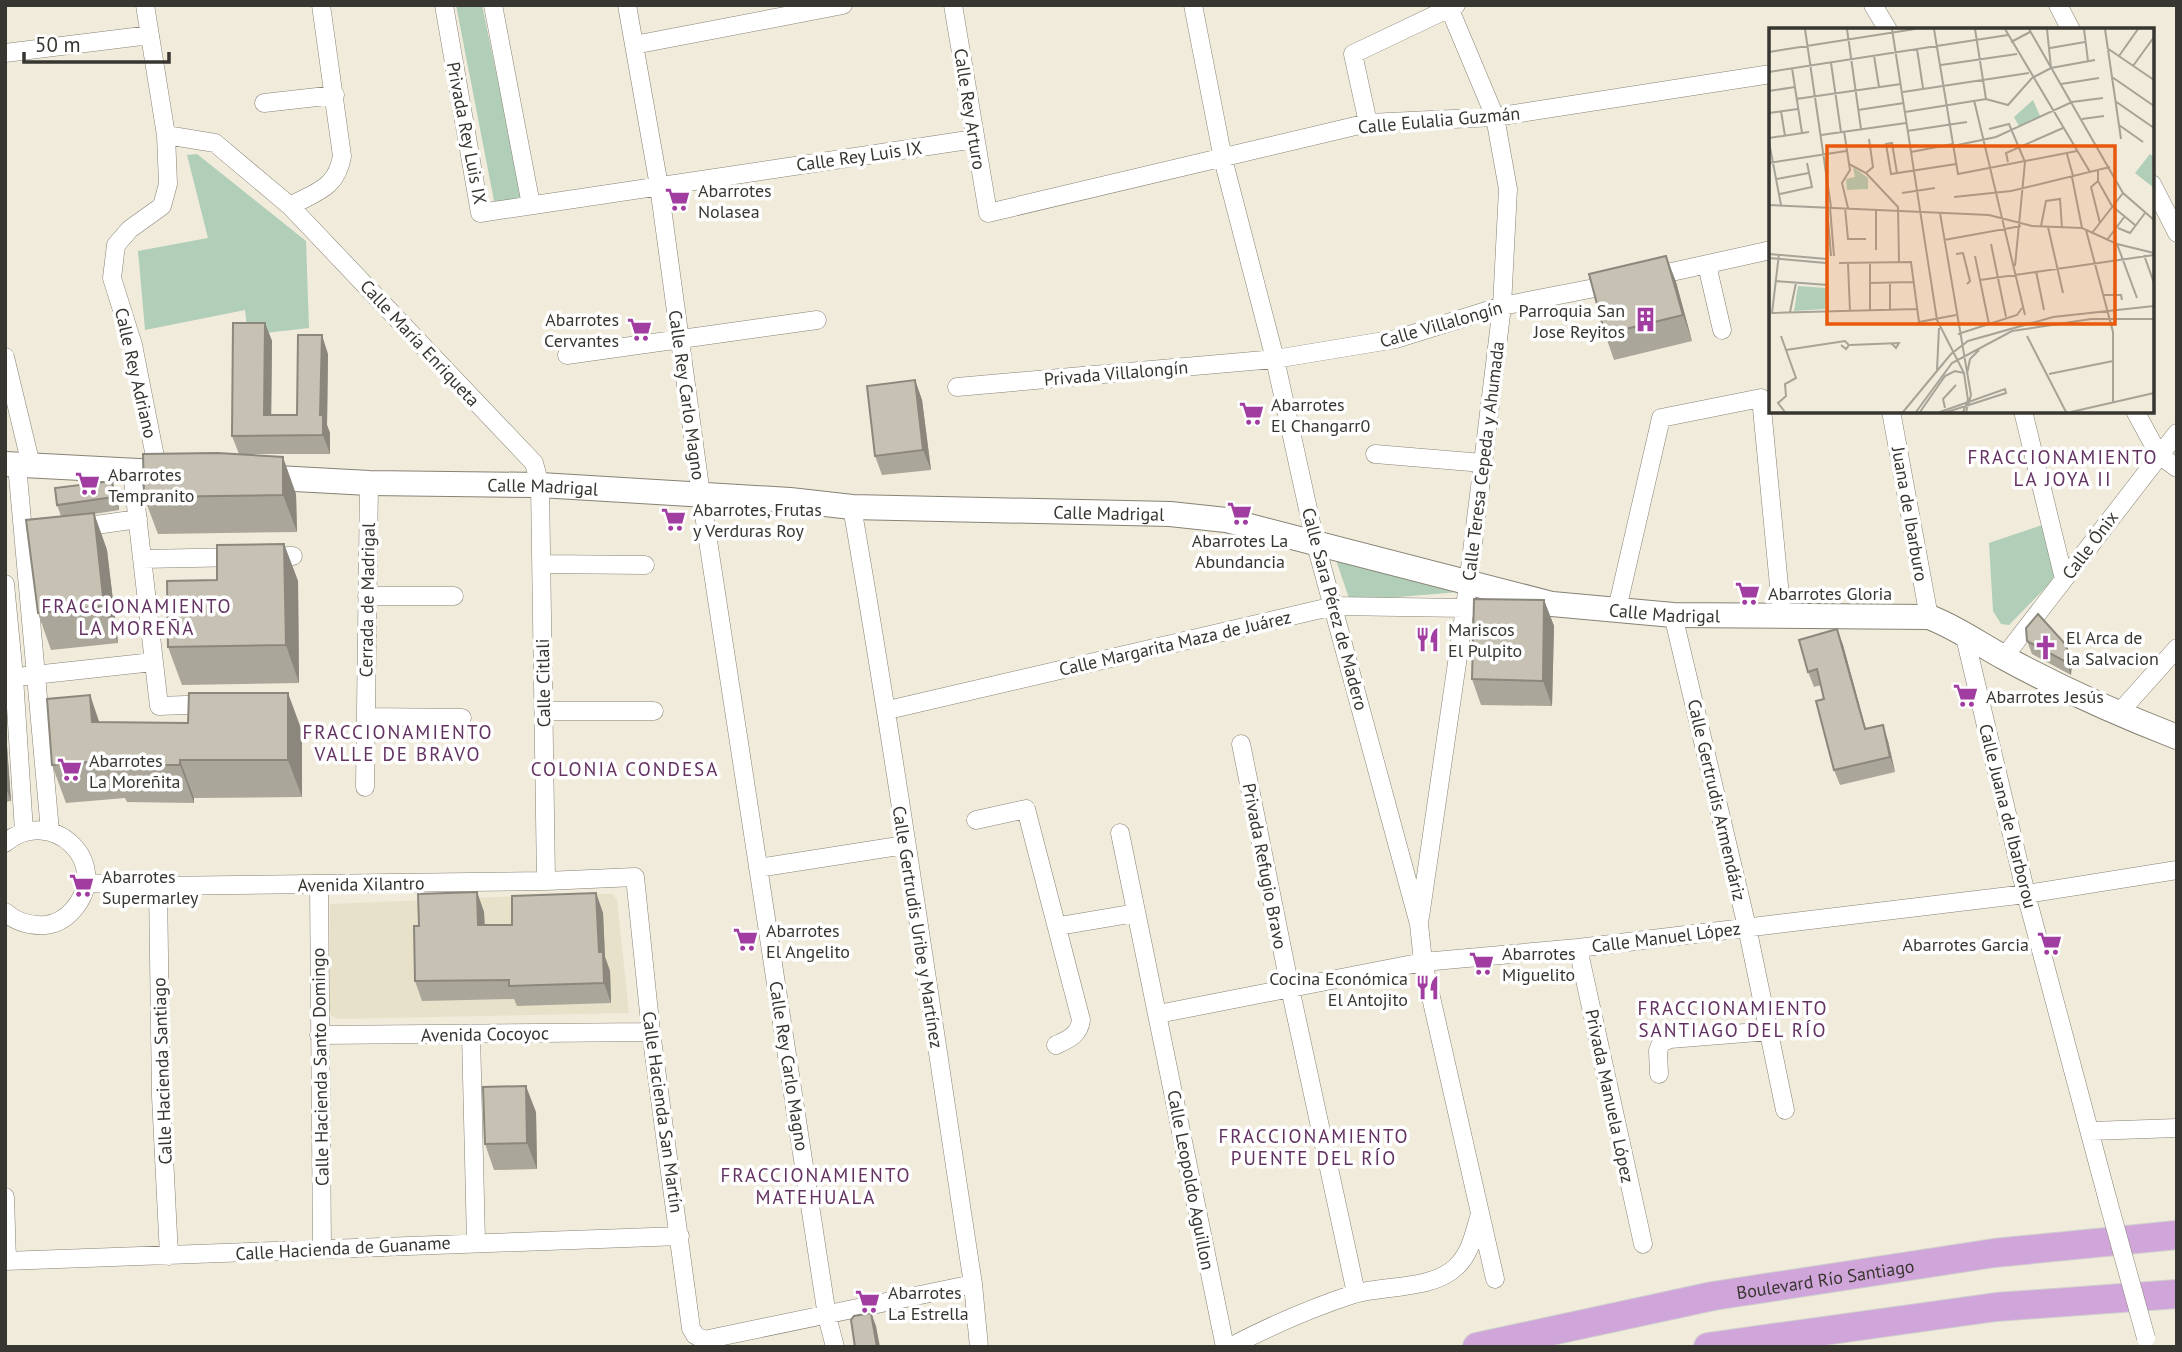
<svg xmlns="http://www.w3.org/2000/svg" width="2182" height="1352" viewBox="0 0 2182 1352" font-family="'PT Sans',sans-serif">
  <rect width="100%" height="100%" fill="#f0ebdb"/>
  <path fill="#e8e1ca" d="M567,894h45l5,5 12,114 -291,6 -10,-5 2,-110z"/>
  <path fill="#b1ceb9" d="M456,5h26l41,195 -28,6z
    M197,154l109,87 3,87 -61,7 -3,-25 -100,20 -7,-79 70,-13 -21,-83z
    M2045,524l12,52 -48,49 -8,-1 -8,-13 -4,-68z
    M1336,560l123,32 -109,9z"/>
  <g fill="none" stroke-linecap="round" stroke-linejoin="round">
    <defs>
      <path id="street" d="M145,5l21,130 2,49 -6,22 -32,23 -14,16 -4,33 21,67 25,127
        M444,5l36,208 495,-74
        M493,5l38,200
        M627,5l32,181 42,309 126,821 8,31
        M953,5l35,208 380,-90 127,-6 276,-43
        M1193,5l30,154 52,200 40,182 104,383 4,38 72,317
        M1873,5l15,25
        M2058,5l13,25
        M634,45l209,-40
        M5,53l145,-18
        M264,103l71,-8
        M1368,123l-15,-69 103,-49
        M166,135l49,8 75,63 244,257 6,22 6,396
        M2152,184l25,49
        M290,206c26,-14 47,-18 52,-50l-21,-151
        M1707,265l15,65
        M1649,277l122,-27
        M567,355l250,-35
        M5,357l26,108
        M957,387l318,-28 121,-20 106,-33 113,-22
        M1891,411l38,206
        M2023,411l41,168
        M2135,411l24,44 18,13
        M1375,454l108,9
        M17,465l33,366
        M132,471l27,235 53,-2
        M852,507c45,258 81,518 121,777l6,63
        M75,528l63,-9
        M142,559l151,-3
        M541,564l104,1
        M5,584l9,93 10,154
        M367,596h87
        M1617,609l44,-191 100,-20 21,219
        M1673,615l74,312 38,183
        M1964,633l62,261 82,307
        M2004,657l173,-224
        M25,676l128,-14
        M888,710l446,-104 131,2
        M544,711h110
        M2118,714l59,-66
        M366,717l96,1
        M1241,744l49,244 66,305
        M365,787l4,-304
        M976,820l50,-11 55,211c-2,15 -12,19 -25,25
        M1120,833l105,514
        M5,843c46,-39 109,20 68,67 -7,8 -17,14 -28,15 -15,1 -28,-2 -40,-13
        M758,868l147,-23
        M87,883l71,3 388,-5 89,-4 16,155 40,296 4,7 9,5 269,-56
        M319,884l3,365
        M158,886l3,210 8,160
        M1420,917l45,-309 18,-145 19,-157 6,-117 -13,-72 -47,-112
        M1059,926l77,-13
        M1578,948l65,296
        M1158,1014l265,-52 155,-14 448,-54 151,-24
        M471,1034l5,208
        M319,1035l332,-3
        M1659,1074l-1,-23 3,-8 9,-4 100,-8
        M2091,1131l86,-3
        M5,1197l2,64
        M5,1261l675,-25
        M1230,1347c40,-21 81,-39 124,-53 31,-9 78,-4 102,-27 15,-14 18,-34 24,-53"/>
      <g id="secondary">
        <path d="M5,464l171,9"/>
        <path id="s1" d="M258,477l111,6 171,2 250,15 62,7 318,7 56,6 326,84 121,11 256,2c27,10 50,27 76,41 55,30 113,56 172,79"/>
      </g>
      <g id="primary">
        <path id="s2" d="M1477,1347l236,-51 281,-43 183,-18"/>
        <path d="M1708,1347l288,-40 181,-13"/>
      </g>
    </defs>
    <use href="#street" stroke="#878274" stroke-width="19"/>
    <use href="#secondary" stroke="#878274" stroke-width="26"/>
    <use href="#primary" stroke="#cfcfcd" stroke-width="30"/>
    <use href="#street" stroke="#fff" stroke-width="18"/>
    <use href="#secondary" stroke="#fff" stroke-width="24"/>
    <use href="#primary" stroke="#d0a5da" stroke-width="28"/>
    <defs>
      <path id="street-bridge" d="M2108,1201l38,137"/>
    </defs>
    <use href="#street-bridge" stroke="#878274" stroke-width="19" stroke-linecap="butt"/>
    <use href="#street-bridge" stroke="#fff" stroke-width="18"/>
  </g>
  <path fill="#aaa699" d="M1666,256l10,26 16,59 -78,19 -9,-26z
    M265,323l7,18 -1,74h26l31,-61 -1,71 3,8v21h-91l-7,-18z
    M915,380l7,20 9,70 -49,5 -7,-19z
    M117,494l2,16 -25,4 13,36 11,93 -67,7 -13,-37 23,-97 -4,-11z
    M296,494l1,38 -139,2 -14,-37z
    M284,544l14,37 1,102 -117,2 -14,-38 49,-67z
    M1544,600l10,26 -2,80 -71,-1 -9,-26z
    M1837,629l6,16 23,84 22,12 7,31 -55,13 -6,-15 -10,-71 -3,-14 -7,2 -6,-15z
    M2027,641l40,5 5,13 -1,16 -39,-21z
    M90,695l9,27 203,9v66l-108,1v5l-67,-1 -2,-4 -59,5 -14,-38z
    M5,718l6,83 -6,1z
    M477,892l7,20 1,13h27l84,-32 7,20 2,44 5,14 1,32 -94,3 -3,-7 -92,2 -7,-20 4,-55z
    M536,1112l1,57 -43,1 -9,-26z"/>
  <path fill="#8b877d" d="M1666,256l10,26 16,59 -9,-26z
    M265,323l7,18 -1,92 -7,-18z
    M322,335l6,19 -1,71 3,8v21l-7,-19 -3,-20z
    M915,380l7,20 9,70 -8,-20z
    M283,457l13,37 1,38 -14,-37z
    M112,481l5,13 2,16 -5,-13z
    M94,513l13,37 11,93 -14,-37z
    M284,544l14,37 1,102 -13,-38z
    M1544,600l10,26 -2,80 -9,-25z
    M1837,629l6,16 27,100 -5,-16z
    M2067,646l5,13 -1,16 -5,-13z
    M288,693l14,38v66l-14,-37z
    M90,695l13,38 -11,-11z
    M5,718l6,83 -6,-15z
    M1883,725l5,16 7,31 -5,-15z
    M180,760l14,38v5l-14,-38z
    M477,892l7,20 1,33 -7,-20z
    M596,893l7,20 2,44 5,14 1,32 -7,-20 -5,-31z
    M526,1086l10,26 1,57 -10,-26z
    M871,1313l5,13 4,21h-3z"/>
  <path fill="#c6c1b2" stroke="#8b877d" stroke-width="2" d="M1666,256l17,59 -78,19 -16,-60z
    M233,323h32l-1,92h33l1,-80h24l-2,80h3v20l-91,1z
    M915,380l8,70 -48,6 -8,-70z
    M217,453l66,4v38l-139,2 -1,-43z
    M112,481l2,16 -57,8 -2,-17z
    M94,513l10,93 -66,7 -12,-93z
    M284,544l2,101 -118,2 -1,-66 50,-1v-35z
    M1474,599l70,1 -1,81 -71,-2z
    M2038,614l29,32 -1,16 -39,-21 -1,-13z
    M1837,629l28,100 18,-4 7,32 -56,13 -18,-69 8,-2 -7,-30 -9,3 -9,-32z
    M189,693h99v67h-108v5h-67v-5l-61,5 -5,-66 43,-4 2,27 96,1z
    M477,892l1,33h34v-29l84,-3 3,59h4l1,31 -95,3v-6l-94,1 -1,-55h5l-1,-32z
    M526,1086l1,57 -42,1 -2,-57z
    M871,1313l6,34h-22l-4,-27 3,-4z"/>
  <defs>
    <symbol id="supermarket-bare" viewBox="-9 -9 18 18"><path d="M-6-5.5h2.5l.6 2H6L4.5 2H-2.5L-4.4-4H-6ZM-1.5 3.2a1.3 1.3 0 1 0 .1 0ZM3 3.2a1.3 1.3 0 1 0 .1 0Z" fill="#a13ca1" stroke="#fff" stroke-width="2.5" paint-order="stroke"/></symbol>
    <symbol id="building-bare" viewBox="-9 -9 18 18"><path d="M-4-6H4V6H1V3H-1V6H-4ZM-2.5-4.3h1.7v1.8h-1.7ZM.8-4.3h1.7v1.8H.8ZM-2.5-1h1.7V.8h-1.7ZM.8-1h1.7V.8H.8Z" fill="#a13ca1" stroke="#fff" stroke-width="2.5" paint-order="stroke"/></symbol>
    <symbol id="restaurant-bare" viewBox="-9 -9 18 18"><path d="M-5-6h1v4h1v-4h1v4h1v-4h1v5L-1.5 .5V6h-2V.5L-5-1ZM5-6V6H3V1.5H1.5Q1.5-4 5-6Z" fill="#a13ca1" stroke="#fff" stroke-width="2.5" paint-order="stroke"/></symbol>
    <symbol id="church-bare" viewBox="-9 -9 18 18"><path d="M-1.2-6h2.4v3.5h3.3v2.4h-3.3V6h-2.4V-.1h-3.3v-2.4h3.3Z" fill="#a13ca1" stroke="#fff" stroke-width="2.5" paint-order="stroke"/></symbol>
  </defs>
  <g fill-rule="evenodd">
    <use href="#supermarket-bare" x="660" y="182" width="35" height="35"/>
    <use href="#building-bare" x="1628" y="302" width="35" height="35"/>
    <use href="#supermarket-bare" x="622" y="312" width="35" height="35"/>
    <use href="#supermarket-bare" x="1234" y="396" width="35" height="35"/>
    <use href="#supermarket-bare" x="70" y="466" width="35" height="35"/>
    <use href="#supermarket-bare" x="1222" y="496" width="35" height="35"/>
    <use href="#supermarket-bare" x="656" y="502" width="35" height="35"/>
    <use href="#supermarket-bare" x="1730" y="576" width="35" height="35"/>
    <use href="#restaurant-bare" x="1410" y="622" width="35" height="35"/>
    <use href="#church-bare" x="2028" y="630" width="35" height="35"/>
    <use href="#supermarket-bare" x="1948" y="678" width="35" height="35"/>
    <use href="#supermarket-bare" x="52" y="752" width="35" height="35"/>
    <use href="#supermarket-bare" x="64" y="868" width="35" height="35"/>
    <use href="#supermarket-bare" x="728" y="922" width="35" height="35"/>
    <use href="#supermarket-bare" x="2032" y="926" width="35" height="35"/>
    <use href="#supermarket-bare" x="1464" y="946" width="35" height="35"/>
    <use href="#restaurant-bare" x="1410" y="970" width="35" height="35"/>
    <use href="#supermarket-bare" x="850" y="1284" width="35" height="35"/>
  </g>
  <g text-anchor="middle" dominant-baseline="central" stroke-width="7" stroke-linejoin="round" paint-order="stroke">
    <g font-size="18" fill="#383630" stroke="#fff">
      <text transform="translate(970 109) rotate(81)">Calle Rey Arturo</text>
      <text transform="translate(1439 120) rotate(-5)">Calle Eulalia Guzmán</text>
      <text transform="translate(467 133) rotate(79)">Privada Rey Luis IX</text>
      <text transform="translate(859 156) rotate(-8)">Calle Rey Luis IX</text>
      <text transform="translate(1441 324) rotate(-16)">Calle Villalongín</text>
      <text transform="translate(420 343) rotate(47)">Calle María Enriqueta</text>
      <text transform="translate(136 373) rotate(77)">Calle Rey Adriano</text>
      <text transform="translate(1116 373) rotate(-5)">Privada Villalongín</text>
      <text transform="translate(687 395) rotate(82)">Calle Rey Carlo Magno</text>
      <text transform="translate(1483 461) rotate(-83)">Calle Teresa Cepeda y Ahumada</text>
      <text stroke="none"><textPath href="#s1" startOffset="285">Calle Madrigal</textPath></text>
      <text stroke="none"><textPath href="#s1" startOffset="852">Calle Madrigal</textPath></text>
      <text transform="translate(1910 514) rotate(80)">Juana de Ibarburo</text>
      <text transform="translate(2090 545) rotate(-53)">Calle Ónix</text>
      <text transform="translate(367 600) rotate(-89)">Cerrada de Madrigal</text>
      <text transform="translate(1335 609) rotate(75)">Calle Sara Pérez de Madero</text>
      <text stroke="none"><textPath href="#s1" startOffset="1419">Calle Madrigal</textPath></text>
      <text transform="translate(1175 643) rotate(-13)">Calle Margarita Maza de Juárez</text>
      <text transform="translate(543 683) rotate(-91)">Calle Citlali</text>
      <text transform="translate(1717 800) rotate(77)">Calle Gertrudis Armendáriz</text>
      <text transform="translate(2008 816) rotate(76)">Calle Juana de Ibarborou</text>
      <text transform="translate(1265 866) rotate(79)">Privada Refugio Bravo</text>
      <text transform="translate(361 884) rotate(-1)">Avenida Xilantro</text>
      <text transform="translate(918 927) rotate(81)">Calle Gertrudis Uribe y Martínez</text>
      <text transform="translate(1666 937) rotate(-7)">Calle Manuel López</text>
      <text transform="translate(485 1034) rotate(-1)">Avenida Cocoyoc</text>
      <text transform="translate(789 1066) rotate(81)">Calle Rey Carlo Magno</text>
      <text transform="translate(320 1067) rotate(-91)">Calle Hacienda Santo Domingo</text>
      <text transform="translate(162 1071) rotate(-92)">Calle Hacienda Santiago</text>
      <text transform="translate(1610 1096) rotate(78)">Privada Manuela López</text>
      <text transform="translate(663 1112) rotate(82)">Calle Hacienda San Martín</text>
      <text transform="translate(1191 1180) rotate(79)">Calle Leopoldo Aguillon</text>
      <text transform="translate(343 1248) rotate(-3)">Calle Hacienda de Guaname</text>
      <text stroke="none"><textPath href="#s2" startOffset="355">Boulevard Río Santiago</textPath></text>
    </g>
    <g font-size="18" fill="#383630" stroke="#fff" text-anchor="start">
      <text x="698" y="190">Abarrotes<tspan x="698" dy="21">Nolasea</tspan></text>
      <text x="1625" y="310" text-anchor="end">Parroquia San<tspan x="1625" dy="21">Jose Reyitos</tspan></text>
      <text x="619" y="319" text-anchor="end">Abarrotes<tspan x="619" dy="21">Cervantes</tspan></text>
      <text x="1271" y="404">Abarrotes<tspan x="1271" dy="21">El Changarr0</tspan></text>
      <text x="108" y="474">Abarrotes<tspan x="108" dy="21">Tempranito</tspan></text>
      <text x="693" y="509">Abarrotes, Frutas<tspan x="693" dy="21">y Verduras Roy</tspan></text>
      <text x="1240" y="540" text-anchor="middle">Abarrotes La<tspan x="1240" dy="21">Abundancia</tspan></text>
      <text x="1768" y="593">Abarrotes Gloria</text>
      <text x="1448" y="629">Mariscos<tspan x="1448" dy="21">El Pulpito</tspan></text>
      <text x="2066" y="637">El Arca de<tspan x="2066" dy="21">la Salvacion</tspan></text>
      <text x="1986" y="696">Abarrotes Jesús</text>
      <text x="89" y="760">Abarrotes<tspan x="89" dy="21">La Moreñita</tspan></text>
      <text x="102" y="876">Abarrotes<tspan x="102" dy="21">Supermarley</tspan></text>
      <text x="766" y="930">Abarrotes<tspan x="766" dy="21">El Angelito</tspan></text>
      <text x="2029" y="944" text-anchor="end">Abarrotes Garcia</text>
      <text x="1502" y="953">Abarrotes<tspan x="1502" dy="21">Miguelito</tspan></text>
      <text x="1408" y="978" text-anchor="end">Cocina Económica<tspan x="1408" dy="21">El Antojito</tspan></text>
      <text x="888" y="1292">Abarrotes<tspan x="888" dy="21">La Estrella</tspan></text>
    </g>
    <g font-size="19" letter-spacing="2" fill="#633162" stroke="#fff">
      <text x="2063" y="457">FRACCIONAMIENTO<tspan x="2063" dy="22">LA JOYA II</tspan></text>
      <text x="137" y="606">FRACCIONAMIENTO<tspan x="137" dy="22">LA MOREÑA</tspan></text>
      <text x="398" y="732">FRACCIONAMIENTO<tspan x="398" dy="22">VALLE DE BRAVO</tspan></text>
      <text x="625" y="769">COLONIA CONDESA</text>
      <text x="1733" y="1008">FRACCIONAMIENTO<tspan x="1733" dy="22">SANTIAGO DEL RÍO</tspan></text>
      <text x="1314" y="1136">FRACCIONAMIENTO<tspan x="1314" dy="22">PUENTE DEL RÍO</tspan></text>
      <text x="816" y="1175">FRACCIONAMIENTO<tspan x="816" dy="22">MATEHUALA</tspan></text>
    </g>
  </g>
  <g transform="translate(1769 28)">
    <rect width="385" height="385" fill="#f0ebdb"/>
    <path d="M264,72l7,16 -21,10 -5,-9zM381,126l4,3v31l-19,-15zM84,139l15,11v11l-21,1 -1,-11 9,-2zM29,258l28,2 -1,21 -31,2z" fill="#b1ceb9"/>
    <path fill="none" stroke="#a6a397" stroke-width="2" d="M36,1l26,178M78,1l14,100M123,1l45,291 27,53 4,27 -5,12M165,1l24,145 119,-23M206,1l11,70M236,1l85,143M260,1l94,164 31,27M278,1l4,39M315,1l4,32M336,1l16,110M242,14l19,-10M281,20l35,-6M338,20l47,32M148,21l6,39M0,24l146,-23M105,28l5,31M350,28l19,-27M62,35l10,69M172,37l76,-11M364,38l21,-29M23,40l10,65M0,44l239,-37M343,49l42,29M292,56l38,-6M0,63l26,-4M134,64l126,-19M27,71l105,-15M205,72l51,215M346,73l39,27M89,82l46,-7M12,83l4,25M136,84l81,-13 22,6 24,-27 19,-10 44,-8M0,85l29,-4M313,91l22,-3M350,97l24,17M220,101l20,-5 16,38 -10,104M75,103l6,39 -8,13 6,25M138,103l60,-9M52,107l85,-12M0,110l40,-6M0,114l12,63M184,118l43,-9 76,-35 31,-4M142,124l42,-8M298,126l6,22M239,134l-2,-9 57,-25M0,135l77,-12M80,136l17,9 32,34 1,55M329,142v11l14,25 23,19M97,145l7,-6 -4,-28M128,145l-5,-30 -6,1 5,30 65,-10M303,149l10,51M8,151l32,-6M329,153l-7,6 9,36M133,165l33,-5M11,166l32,-7 -5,-24M185,169l57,-6 99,-24M0,177l220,10 43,11 50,2 35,16 37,9M58,179l4,49M61,179l4,49M76,180l3,31h18M171,185l31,182 -5,17M272,198l5,-25 14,-2 2,29M279,199l15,66M349,200l12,5 15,-20M317,202l27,102v70M323,205l31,-40M175,212l77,-14M338,212l18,-24M222,216l15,73M348,216l20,54M107,222v-40M0,226l58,5M10,226l-7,59 145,-4M187,226l7,-1 7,28 -3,3M375,227l10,28M206,228l14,68M0,230l57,5M70,235l72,-1 8,60 37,-7M79,235l2,49M101,235v48M58,237l1,47M267,243l8,39M211,252l174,-25M6,253l53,4M121,254v28M100,255l44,-1M334,267h18l1,5M21,284l6,-29M189,306l59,-19 5,-7M12,308l15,42 -11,6 1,12 -8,7 7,9M258,308l39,76M81,317l49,-2 -3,5 -4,-4M17,322l59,-9 4,4 -3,4 -5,-4M168,342l2,-42M198,346l3,-15 9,-9M280,346l64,-13M176,380l-2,-9 13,-14M134,384l48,-58 17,-13 85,-24 101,-11M147,384l36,-49 60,-32 79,-12h63M151,384l25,-36 10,-5 9,2M171,384l65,-23 1,4 -59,19M302,384l83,-19"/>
    <path fill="#e8590c" fill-opacity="0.15" stroke="#e8590c" stroke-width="3.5" d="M58,118h288v178h-288z"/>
    <rect width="385" height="385" fill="none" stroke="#383630" stroke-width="3.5"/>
  </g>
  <rect width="2182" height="1352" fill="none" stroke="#383630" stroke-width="14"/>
  <path d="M24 52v10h145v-10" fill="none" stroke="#383630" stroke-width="3.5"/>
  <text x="35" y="52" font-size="21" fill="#383630" stroke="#ffffff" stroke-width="5" paint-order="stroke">50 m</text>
</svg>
